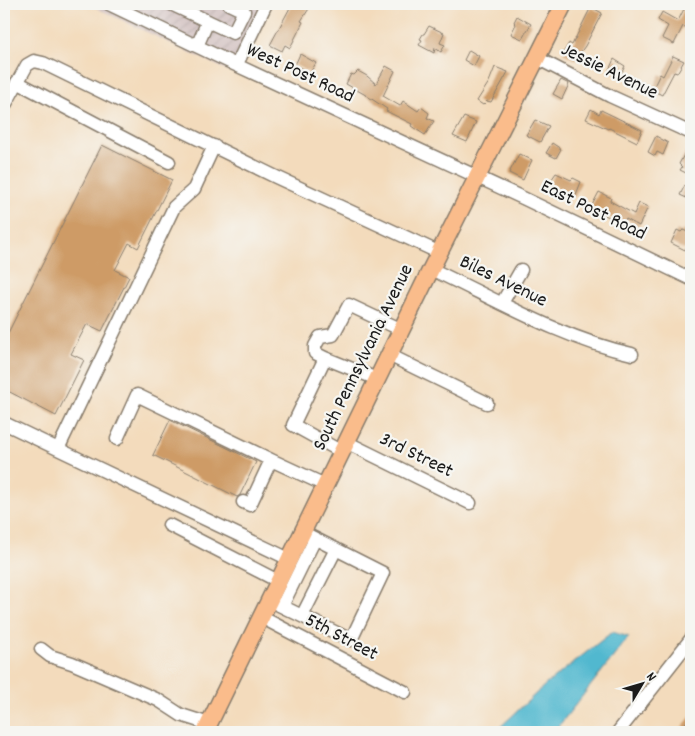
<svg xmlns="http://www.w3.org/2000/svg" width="695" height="736" viewBox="0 0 695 736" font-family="Dekko,sans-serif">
  <defs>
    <pattern id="industrial-furrows" width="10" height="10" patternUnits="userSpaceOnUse" patternTransform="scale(1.25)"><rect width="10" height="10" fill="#d1bfbf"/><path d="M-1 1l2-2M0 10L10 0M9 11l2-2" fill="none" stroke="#b3a4a4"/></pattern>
  </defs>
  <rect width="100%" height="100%" fill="#f6f6f2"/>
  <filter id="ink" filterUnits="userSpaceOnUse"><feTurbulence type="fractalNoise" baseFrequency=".02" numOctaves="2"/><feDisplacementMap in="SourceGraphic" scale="10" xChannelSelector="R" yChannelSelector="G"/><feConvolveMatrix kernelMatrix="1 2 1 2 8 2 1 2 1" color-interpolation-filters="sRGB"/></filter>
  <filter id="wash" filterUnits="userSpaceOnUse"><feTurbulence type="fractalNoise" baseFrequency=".0096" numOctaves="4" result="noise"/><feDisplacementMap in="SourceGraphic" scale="20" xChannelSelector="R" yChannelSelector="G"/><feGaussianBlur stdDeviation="1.12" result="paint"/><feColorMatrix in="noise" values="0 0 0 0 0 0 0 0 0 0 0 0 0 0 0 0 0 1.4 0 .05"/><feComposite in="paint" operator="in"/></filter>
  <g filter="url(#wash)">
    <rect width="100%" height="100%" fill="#f3dbbc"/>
    <path fill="url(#industrial-furrows)" d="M88,4h178l-33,69z"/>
    <path fill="#51b8cf" stroke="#366a76" d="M612,632l17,5 -75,95h-59l50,-47z"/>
    <g id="blocks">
      <path fill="#ce9b66" d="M292,4h20l-11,17 2,1 -13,26 -5,-3 -3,6 -12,-6z
        M591,7l11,6 -17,33 -10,14 -12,-7 6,-10 3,2z
        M684,9l7,3v12l-2,5 -6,-3 -9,18 -12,-6 6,-12 -10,-6 4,-8 16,9z
        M517,16l14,8 -9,15 -11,-5 5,-10 -2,-2z
        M429,26l15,7 -4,10 5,2 -4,7 -6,-4 -1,5 -15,-8 3,-5 -2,-1 3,-5h1z
        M469,50l10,6 -5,10 -10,-6z
        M300,54l16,9 -6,10 -15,-8z
        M673,56l11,5 -7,12 -3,-1 -12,23 -10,-5 8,-16 3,2z
        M614,59l11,7 -5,10 -11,-6z
        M386,66l9,5 -12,25 17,10 3,-5 15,10 3,-4 8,6 -2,5 7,3 -9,14 -14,-9 1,-2 -26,-13 1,-2 -23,-15 -18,-10 5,-10 3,1 4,-4 9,5 9,8z
        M495,67l13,5 -17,30 -4,-1 -4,4 -6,-4 12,-19z
        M561,80l8,4 -7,15 -9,-5z
        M591,109l8,5 2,-4 41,20 -5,12 -28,-14 -1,1 -22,-10z
        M464,117l12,5 -9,20 -14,-6z
        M535,120l14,6 -9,16 -14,-7z
        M656,136l12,7 -5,12 -6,-3 -2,4 -7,-4z
        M552,143l9,6 -5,9 -10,-5z
        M102,145l70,35 -34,68 -9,-5 -14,27 14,7 -27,54 -15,-7 -16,30 13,6 -28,56 -52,-27v-48z
        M686,151l5,3v15l-3,5 -8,-4 2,-3 -3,-3z
        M519,154l13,6 -9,20 -14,-7z
        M556,173l15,7 2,-2 8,4 -6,15 -18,-7v-3l-8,-4z
        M685,185l6,3v12l-11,-5z
        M599,192l12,6 -1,3 24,13 5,-11 9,4 -9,19 -13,-7 -4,7 -10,-4 2,-3 -24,-10z
        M677,230l4,2 2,-2 7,3 -1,3 2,2 -6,12 -14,-7z
        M170,420l86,42 -16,33 -3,2 -84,-42z
        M691,716v16h-13z"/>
    </g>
  </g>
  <g filter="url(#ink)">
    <use href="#blocks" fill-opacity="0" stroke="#887c6c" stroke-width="1"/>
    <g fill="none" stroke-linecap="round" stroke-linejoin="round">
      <defs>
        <path id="minor" d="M109,4l125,60 291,135 166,80
          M171,4l62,29 11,-22 -15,-7
          M197,46l11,-25
          M537,58l73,38 81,37
          M237,64l29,-60
          M17,82l152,80
          M4,107l23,-42 7,-4 9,2 233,114 164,76
          M214,146l-20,43 -20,18 -116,242 231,110
          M431,269c64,30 132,70 201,85
          M502,303l19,-33
          M389,355l98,48
          M325,358l-10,-5v-7l5,-9 13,-2 16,-30 53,25
          M4,423l54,26
          M117,439l20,-44 134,65 -21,45 -7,-3
          M346,442l124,61
          M342,452l-49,-27 32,-67 52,21
          M271,460l54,25
          M169,525l109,56
          M269,600l82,40 32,-67 -81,-41
          M282,606l33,-67
          M302,616l34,-67
          M261,617l144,75
          M41,649l9,7 22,7 86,37 23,15 28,9
          M618,732l73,-93"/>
        <path id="major" d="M205,732l226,-463 133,-265"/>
      </defs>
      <use href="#minor" stroke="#887c6c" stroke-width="15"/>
      <use href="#major" stroke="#887c6c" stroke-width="19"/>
      <use href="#minor" stroke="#fff" stroke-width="12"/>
      <use href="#major" stroke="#fabc8b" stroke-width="16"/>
    </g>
  </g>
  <g text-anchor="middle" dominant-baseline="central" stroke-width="4.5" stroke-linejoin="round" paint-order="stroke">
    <g font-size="20" fill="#1c1c1c" stroke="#f6f6f2">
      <text transform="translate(609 72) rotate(26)">Jessie Avenue</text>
      <text transform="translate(300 74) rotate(25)">West Post Road</text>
      <text transform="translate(593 211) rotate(26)">East Post Road</text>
      <text transform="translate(503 282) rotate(26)">Biles Avenue</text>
      <text transform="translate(364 358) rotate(-64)">South Pennsylvania Avenue</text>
      <text transform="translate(416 456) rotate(26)">3rd Street</text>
      <text transform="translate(341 638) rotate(28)">5th Street</text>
    </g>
  </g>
  <rect width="695" height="736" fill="none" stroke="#f6f6f2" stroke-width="20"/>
  <g transform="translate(642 684) rotate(52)" stroke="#f6f6f2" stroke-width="4" paint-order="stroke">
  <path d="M0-4L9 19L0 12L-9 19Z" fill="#1c1c1c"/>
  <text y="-8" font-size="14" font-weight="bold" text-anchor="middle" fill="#1c1c1c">N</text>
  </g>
</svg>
